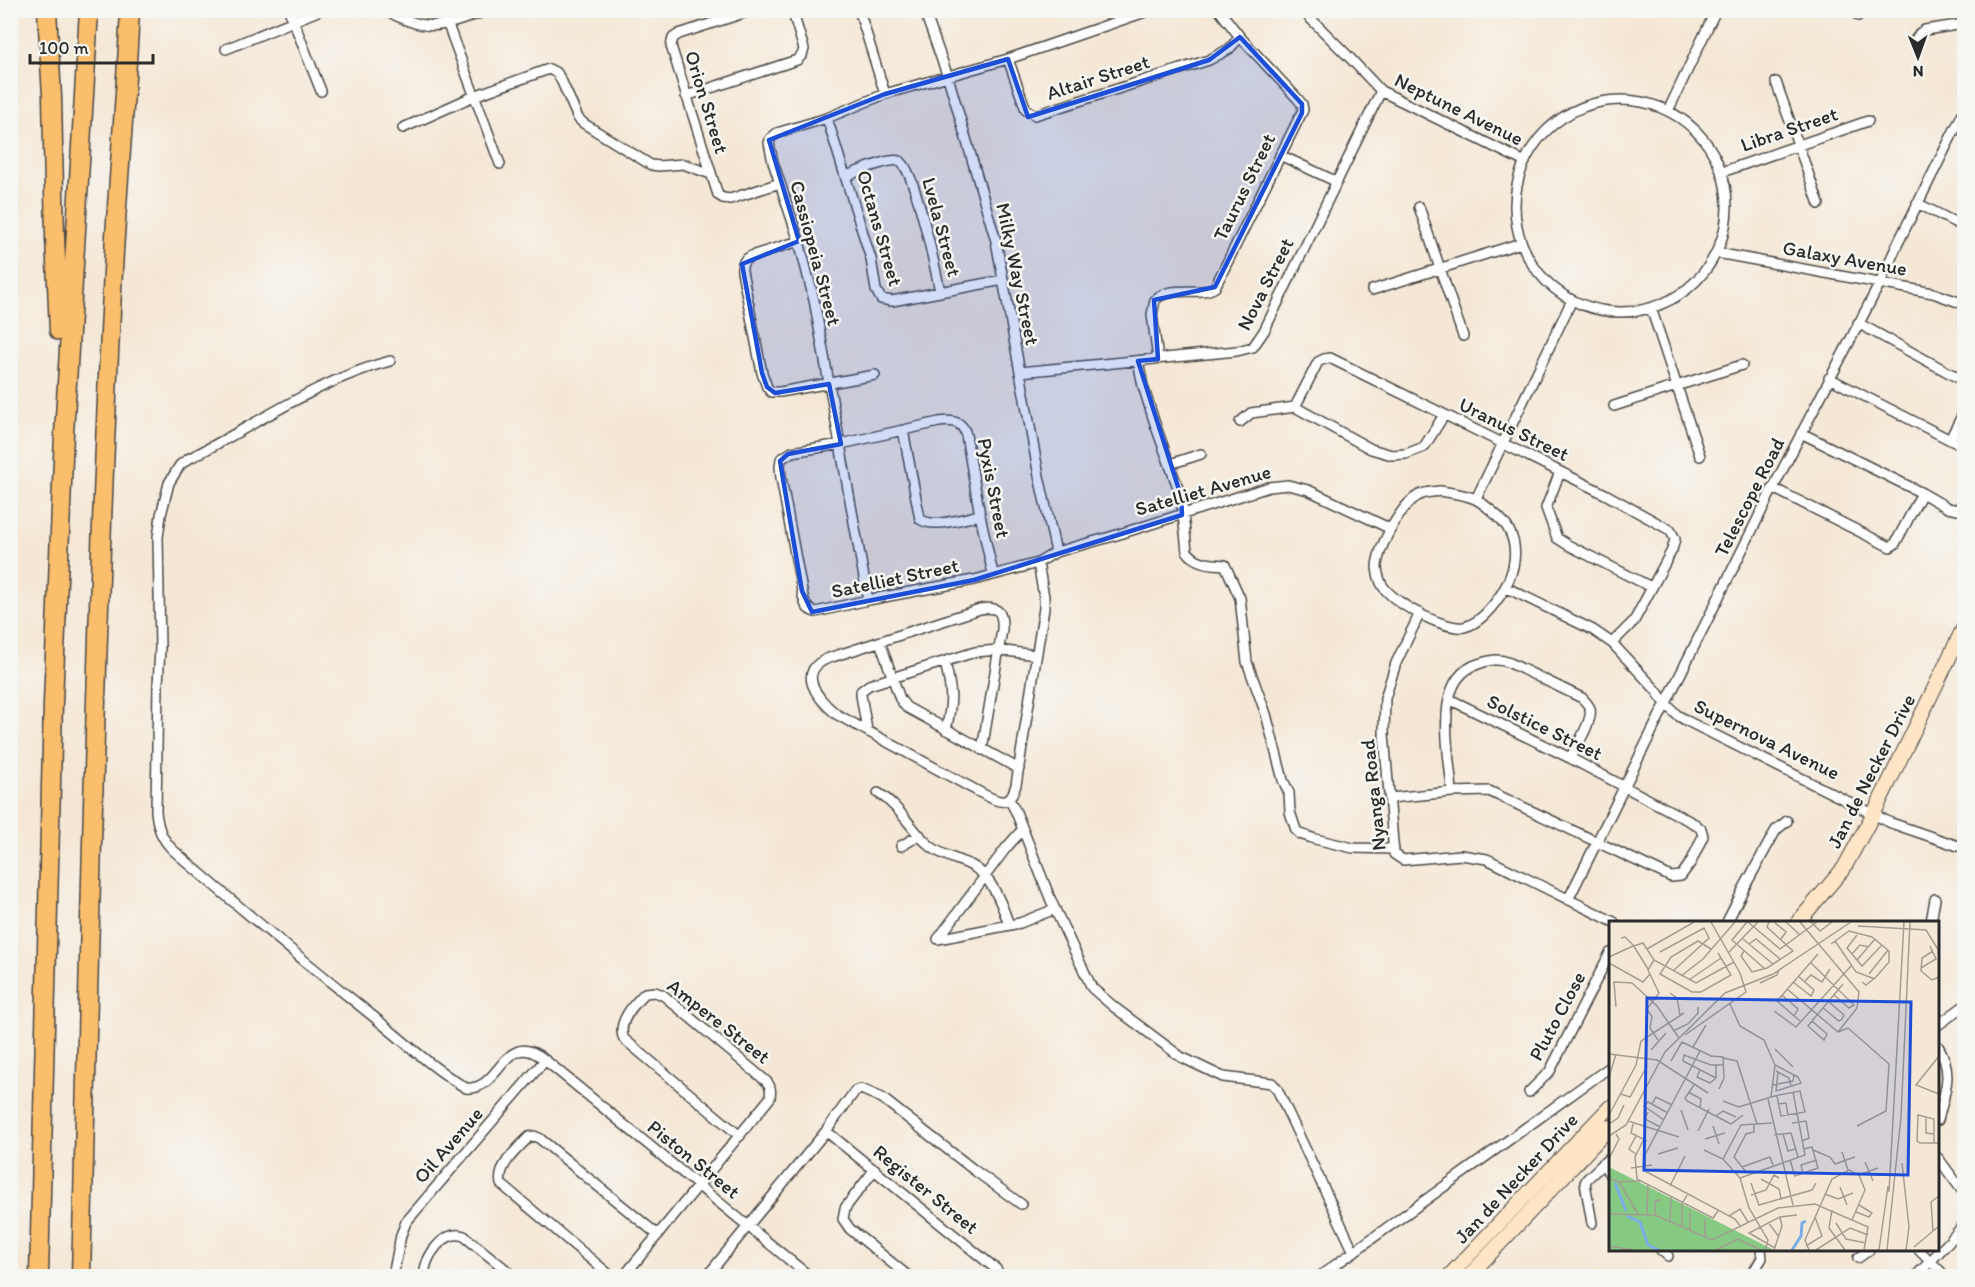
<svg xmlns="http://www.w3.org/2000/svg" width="1975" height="1287" viewBox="0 0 1975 1287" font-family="Itim,sans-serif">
  <rect width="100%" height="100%" fill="#f6f6f2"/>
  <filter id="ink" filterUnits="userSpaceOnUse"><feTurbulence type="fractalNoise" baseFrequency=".0167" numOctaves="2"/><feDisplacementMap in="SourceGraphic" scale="12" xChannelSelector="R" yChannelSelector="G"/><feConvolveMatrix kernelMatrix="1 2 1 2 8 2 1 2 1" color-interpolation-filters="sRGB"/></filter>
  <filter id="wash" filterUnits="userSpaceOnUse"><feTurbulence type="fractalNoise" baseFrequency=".008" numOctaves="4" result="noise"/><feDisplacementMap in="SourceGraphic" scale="24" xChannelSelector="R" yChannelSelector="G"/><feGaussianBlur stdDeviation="1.35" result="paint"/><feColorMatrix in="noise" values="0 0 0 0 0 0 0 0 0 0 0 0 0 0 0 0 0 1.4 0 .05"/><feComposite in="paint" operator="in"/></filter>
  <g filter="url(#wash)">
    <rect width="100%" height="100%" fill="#f5e7d5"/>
  </g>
  <g filter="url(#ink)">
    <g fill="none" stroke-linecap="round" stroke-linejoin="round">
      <defs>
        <path id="minor" d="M289,10l32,81
          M386,10c43,25 59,16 102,0
          M753,10l-74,24 -6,4 -2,8 47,149 5,3 7,1 50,-16
          M859,10l26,84
          M924,10l24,67 48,164 43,235 17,76
          M1302,10l47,47 32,34 144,71
          M1858,16l3,-6
          M448,25l52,139
          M1913,43l7,-10 5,-3 39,-6
          M226,49l94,-39
          M1008,59l18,51 9,5 174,-55 20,-11 11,-12
          M1776,82l43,122
          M686,96l111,-36 5,-5 2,-6 -12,-39
          M1515 206a106 106 0 1 1 212 0a106 106 0 1 1-212 0Z
          M1668,111l48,-101
          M827,118l44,141 5,31 5,9 11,2 111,-21
          M403,128l71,-32 75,-27 8,4 5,9 16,36 5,5 68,42 8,1 24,-2 28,10
          M1280,155l57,27
          M1722,172l146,-51
          M846,176c12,-4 41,-18 53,-15 15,3 37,112 41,130
          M1917,203l47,24
          M1419,207l44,129
          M799,241l-45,14c-7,3 -13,6 -12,16l20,102 5,14 4,5h9l95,-17
          M1717,253l216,40 31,11
          M1372,290l149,-47
          M1651,308l49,148
          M1858,323l106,58
          M1158,359l-6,-44 3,-15c15,-16 48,-3 60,-13l88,-177 -1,-6 -5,-6 -57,-61 -21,-27
          M390,361c-73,19 -135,65 -202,98l-8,6 -11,18 -8,32 -3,22 2,111 -2,37 -2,127c2,16 5,26 17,38 62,54 126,107 191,159 33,26 65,57 102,79 35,4 38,-62 79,-28
          M1138,361l5,25 12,38 26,72 6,55c9,13 24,13 38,14l15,33 7,64 19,52 17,66 6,13 1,19 6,18 4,4 15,5 38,9 41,1
          M1020,372l217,-21 16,-4 11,-16 117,-240
          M1829,378l135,69
          M1614,406l128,-41
          M1295,407l23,-45 6,-3 6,-1 275,136 65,36 5,9 -3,11 -38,71 -22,22
          M1295,407l76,42 21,6 14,-1 18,-7 20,-32
          M1240,422l11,-9 44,-6
          M903,430l17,89c12,10 45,-1 60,-4
          M1801,433l121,60 26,15 10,2 6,-10
          M1950,439l14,-27
          M1170,464l31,-10
          M1560,472l-14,36 11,30 11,7 83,42
          M1773,488l117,59 5,-3 27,-51
          M1440,491c11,2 24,3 35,8 7,3 13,9 19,14 34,27 21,67 -4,96 -7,8 -16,16 -26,18 -20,3 -74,-25 -83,-44 -2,-5 -4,-12 -4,-17 2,-20 26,-66 45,-72 5,-2 12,-2 18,-3z
          M1476,499l96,-199
          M993,574l-13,-59 -14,-80c-3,-14 -15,-15 -27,-13l-98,22 -49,8 -11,7 -1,7 1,12 21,113c2,10 3,19 14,21l52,-12 106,-20 64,-17 18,-11 54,-15 159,-50 19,-2 20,5 83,39
          M1505,587l88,43 19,13 43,46 11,15 11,11 10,6 204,102 73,25
          M868,600l-54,-300 -15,-59 -26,-79 -4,-19 1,-4 7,-6 50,-15 58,-24 123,-35 143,-49
          M1420,613l-24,50 -11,35 -1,36 10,120 9,6 58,-5 26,4 127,63
          M880,642l20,57 6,8 113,62
          M945,662c7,30 8,38 1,68
          M867,730l-6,-35v-4l8,-6 106,-33 23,-2 38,5
          M982,750l20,-120c1,-18 -3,-24 -22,-21l-151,49c-34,13 -12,40 7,56l145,79c18,9 28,16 35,-8l28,-177v-11l-6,-34
          M1452,792c-2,-38 -21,-113 26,-128 12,-4 20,-6 32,-1l72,35c3,3 7,7 8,11 3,12 -14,38 -20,49
          M878,793c22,13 33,37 52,53 11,9 26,13 38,18 22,8 34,40 41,61
          M1390,798l62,-6 37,-1 182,86 10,-1 10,-14 12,-26 -2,-7 -6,-5 -125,-66 -121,-59
          M1009,799l7,13 36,91 40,85 22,19 67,50 42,20 49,6 5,6 77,163
          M901,846l19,-11
          M1568,900l205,-412 107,-205 18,-40 66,-132
          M1727,922l17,-34 32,-58 11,-9
          M1931,922l4,-23
          M938,939l68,-91 16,-18
          M938,939l82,-16 35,-14
          M1938,1025l26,-19
          M1938,1046c16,26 7,46 0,74
          M1529,1092l21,-21 60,-118
          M826,1131l170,138 4,7
          M1938,1158l26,35
          M1603,1163l7,12
          M875,1169l-30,39 -2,11 7,10 58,47
          M1592,1223l-7,-40 2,-4 23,-22
          M1661,1250l7,6
          M1919,1250l26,26
          M1858,1258l11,-8
          M393,1276l8,-41 5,-13 139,-162 264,216
          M425,1276c-3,-17 20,-48 39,-40l50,40
          M611,1276l-110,-92c-4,-18 16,-35 28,-47l5,-1 5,2 119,97
          M624,1276l146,-178c1,-7 1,-12 -4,-17l-103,-86 -8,-3 -10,1c-11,11 -29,30 -21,46l116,97
          M707,1276l119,-145 29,-40 6,-2 21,9 92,72 47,34
          M1320,1276l290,-209
          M1751,1276l11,-18 -1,-8
          M1916,1276l33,-34 15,-18"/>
        <path id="secondary" d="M1798,922l46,-54 30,-55 90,-186
          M1449,1276l161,-169
          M1469,1276l141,-149"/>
        <path id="motorway" d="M47,10l5,87 3,140 4,94
          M39,1276l14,-573 11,-269 25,-424
          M81,1276c9,-341 15,-683 33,-1024 5,-81 12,-161 16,-242"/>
      </defs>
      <use href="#minor" stroke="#494744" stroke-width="12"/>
      <use href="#secondary" stroke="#494744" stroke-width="16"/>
      <use href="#motorway" stroke="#494744" stroke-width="21"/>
      <use href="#minor" stroke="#fff" stroke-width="9"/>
      <use href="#secondary" stroke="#fde5c5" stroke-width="14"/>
      <use href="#motorway" stroke="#fabe6d" stroke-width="18"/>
    </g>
  </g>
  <path fill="#1d4ed8" fill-opacity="0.2" stroke="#1d4ed8" stroke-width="4.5" stroke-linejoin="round" d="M1240,37l62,67v9l-87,174 -61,13 4,59 -20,2 43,135 1,19 -208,65 -162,32 -10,-21 -22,-130 8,-7 53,-10 -12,-60 -54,9 -8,-6 -5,-14 -20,-109 57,-23 -30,-101 116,-46 123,-35 20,58 181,-57z"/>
  <g text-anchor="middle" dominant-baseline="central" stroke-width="5" stroke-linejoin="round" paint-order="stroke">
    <g font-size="20" fill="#2b2b2b" stroke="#f6f6f2">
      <text transform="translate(1098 77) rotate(-18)">Altair Street</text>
      <text transform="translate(707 102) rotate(73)">Orion Street</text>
      <text transform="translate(1459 109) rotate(26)">Neptune Avenue</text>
      <text transform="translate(1789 129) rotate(-19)">Libra Street</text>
      <text transform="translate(1244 187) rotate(-64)">Taurus Street</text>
      <text transform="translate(942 227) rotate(75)">Lvela Street</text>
      <text transform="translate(880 228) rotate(74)">Octans Street</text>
      <text transform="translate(816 253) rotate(75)">Cassiopeia Street</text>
      <text transform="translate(1845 258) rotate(10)">Galaxy Avenue</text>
      <text transform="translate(1018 274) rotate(78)">Milky Way Street</text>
      <text transform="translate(1265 284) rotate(-63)">Nova Street</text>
      <text transform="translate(1514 429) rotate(26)">Uranus Street</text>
      <text transform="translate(994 488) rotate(79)">Pyxis Street</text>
      <text transform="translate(1203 490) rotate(-16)">Satelliet Avenue</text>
      <text transform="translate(1749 497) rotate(-63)">Telescope Road</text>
      <text transform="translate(895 578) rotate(-12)">Satelliet Street</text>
      <text transform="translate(1545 727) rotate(26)">Solstice Street</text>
      <text transform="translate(1767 739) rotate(26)">Supernova Avenue</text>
      <text transform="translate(1871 771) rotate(-63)">Jan de Necker Drive</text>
      <text transform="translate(1373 795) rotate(-96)">Nyanga Road</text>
      <text transform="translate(1557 1016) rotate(-62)">Pluto Close</text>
      <text transform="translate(719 1021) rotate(38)">Ampere Street</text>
      <text transform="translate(448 1145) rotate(-49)">Oil Avenue</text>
      <text transform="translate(694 1159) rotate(39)">Piston Street</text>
      <text transform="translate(1516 1178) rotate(-47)">Jan de Necker Drive</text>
      <text transform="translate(926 1189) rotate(39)">Register Street</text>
    </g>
  </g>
  <g transform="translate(1609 921)">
    <rect width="330" height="330" fill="#f5e7d5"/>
    <path d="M0,246l165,83h-165z" fill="#85c983"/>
    <path fill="none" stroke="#7bade7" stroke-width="3" d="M6,262l11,28M18,295l13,6 8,23 11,5M183,329l9,-14 1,-13 4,-2"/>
    <path fill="none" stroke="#a49c91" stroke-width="1.5" d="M138,1l-15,18 33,29M139,1l32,27 37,-27M165,1l12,10 -5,7M177,1l14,13M202,1l9,9 12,-9M249,5l68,4 13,21M248,14l-10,13 15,18 20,-21M12,17l4,-1 9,9 9,-3 11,17 42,23 38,-21M134,18l30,25M226,20l21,31 19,7M140,23l7,-5 24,20M222,23l18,-13 23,6 17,14v11l-13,15 -10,8 -4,-3M24,24l15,24M38,28l47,-27M102,28l-13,-8 -27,16 -11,17 32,18h9l30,-17 -13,-22M135,30l-3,5 11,16 15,-4 26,-17 -26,-24 2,-5M324,30l-11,7 -1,13 11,9 7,-3M51,31l44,-24 5,10 -36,33M120,31l29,-30M243,33l8,-9 9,2M0,36l24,-11M45,39l-6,10 11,23 -12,16 5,8 -2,11 8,12M248,39l18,-21M201,41l44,43 -5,3 -15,-13M0,42l34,19 7,-8M312,47l15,-9 -6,-13M260,53l19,-24M72,55l22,-17 32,-37M80,59l32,-22M196,60l6,-6 11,7 8,-13M184,61l18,14 3,-6 -16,-14M151,62l17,-8 2,-5M178,68l51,43 19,-24 2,-16 -59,-70M61,72l7,5 3,17M173,74l16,14 -4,7M121,83l10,22 24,14 11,25M7,86l-2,-25 18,1 25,23 22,32M214,87l16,13 3,-2 2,-4 -16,-14M165,90l22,16 55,-61M191,100l-23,-20 41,-47M203,100l15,13 -3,6 -16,-14 4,-5 31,-37M64,110l15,-7 10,-11v-6M229,111l10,-4 41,36 -3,47 -29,15M76,114l61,-43 -6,-19 -29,-51M84,126l13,-22M166,128l18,18M42,129l15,-17M91,130l-55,104v16l90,48 6,8M0,133l48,6 51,33M330,135l-23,29 23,9M114,137l14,3 20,63M62,140l11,-19 29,14 12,1 1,21 -5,11M91,149l-3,7 13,6 6,-5v-13M167,150l13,7 2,7M0,156l7,-23M107,157l-33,-17 1,-6 27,10h13M85,164l-9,13 2,3 44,23 12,-9M164,164l20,-4 1,-6M79,171l13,7 -1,9M12,173l9,3 17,-31M162,176l4,-32 23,12 3,6 -25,8 2,-19M159,178l25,106M114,180l16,6 32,-10 8,-2 21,-4 5,21 -24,4 -4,-20M43,183l4,-7 16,8M169,183l8,-1 2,12M72,189l7,20M39,191l-3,7 15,8M0,194l27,-50 5,-24 43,-28M107,195l7,-5 13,6M317,195v17l8,1M55,199l-20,-14 4,-4 20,11M19,200l51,16M183,202l14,-2 3,17 -7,3M0,203l9,-6 6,-13M24,203l-2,9 16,8M104,205l6,18M89,210l11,-22M174,213l5,17 7,-2M165,214l17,-2 7,24M0,215l17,-11 39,-73 60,-59 48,-19 78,-52M35,218l-9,18 2,22 76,39 5,-7M96,218l20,-6M325,222v-24l-16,-4 -1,26 3,2h19M95,229l19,9 17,19 9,30 19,32 -3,10M204,229l17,7 5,7 20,-7M233,231l6,18M27,233l-7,-5 7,-13M49,233l20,-6M0,238l10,-20 -3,-5M114,238l18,-34 31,-2M181,239l5,16 23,-8 -6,-21 -8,2M256,241l8,19M293,242l7,64 -3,23M133,246l28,-10 3,8M22,247l21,-3M138,252l-13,-16 12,-23 8,-2v-8M194,252l-2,-8 16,-5M250,254l19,-7M0,257l10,4 19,32M131,257l65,-23 -12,-63M152,258l18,10 2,9M10,261l21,-1M142,262l8,22 53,-15 4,-7M61,265l15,-30M231,266l7,18M280,271l15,-270M216,273l13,5 15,-6M142,274l15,-5 8,-15 5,3M223,289l-3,18 16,22M247,291l13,5 3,-4 -13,-8M0,293l46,1 57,25 66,-32 37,-4 53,23 -4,23M38,293l1,-30M46,294v-14l6,-1M120,295l11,-7 8,13M61,301l1,-26M159,301l11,15M227,302l10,16 20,4M73,306v-23l5,-9M81,310v-19M324,310l-2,-29 8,-6M96,317v-19M0,325l24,4M197,325l16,-10 -7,-19M305,326l25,-21M166,327l-26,-15 31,-16 17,-2M107,329l22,-11 23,11M165,329l8,-24 -2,-9M200,329l-4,-10 27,-61 17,-9 10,5 6,15 -13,30M207,329l34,-22 18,7M270,329l9,-64M278,329l14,-133 9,-195"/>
    <path fill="#1d4ed8" fill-opacity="0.15" stroke="#1d4ed8" stroke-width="3" d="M38,77l264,4 -3,173 -264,-5z"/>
    <rect width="330" height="330" fill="none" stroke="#2b2b2b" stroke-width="3"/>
  </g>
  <rect width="1975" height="1287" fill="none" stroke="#f6f6f2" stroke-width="36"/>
  <g transform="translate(1918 57) rotate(179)" stroke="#f6f6f2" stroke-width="4.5" paint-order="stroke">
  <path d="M0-4.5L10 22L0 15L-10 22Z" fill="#2b2b2b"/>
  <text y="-9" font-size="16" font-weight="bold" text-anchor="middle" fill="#2b2b2b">N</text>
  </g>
  <path d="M30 54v9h123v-9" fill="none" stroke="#2b2b2b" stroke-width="3"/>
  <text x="39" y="54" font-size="18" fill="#2b2b2b" stroke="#f6f6f2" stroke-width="4.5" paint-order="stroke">100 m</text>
</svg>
